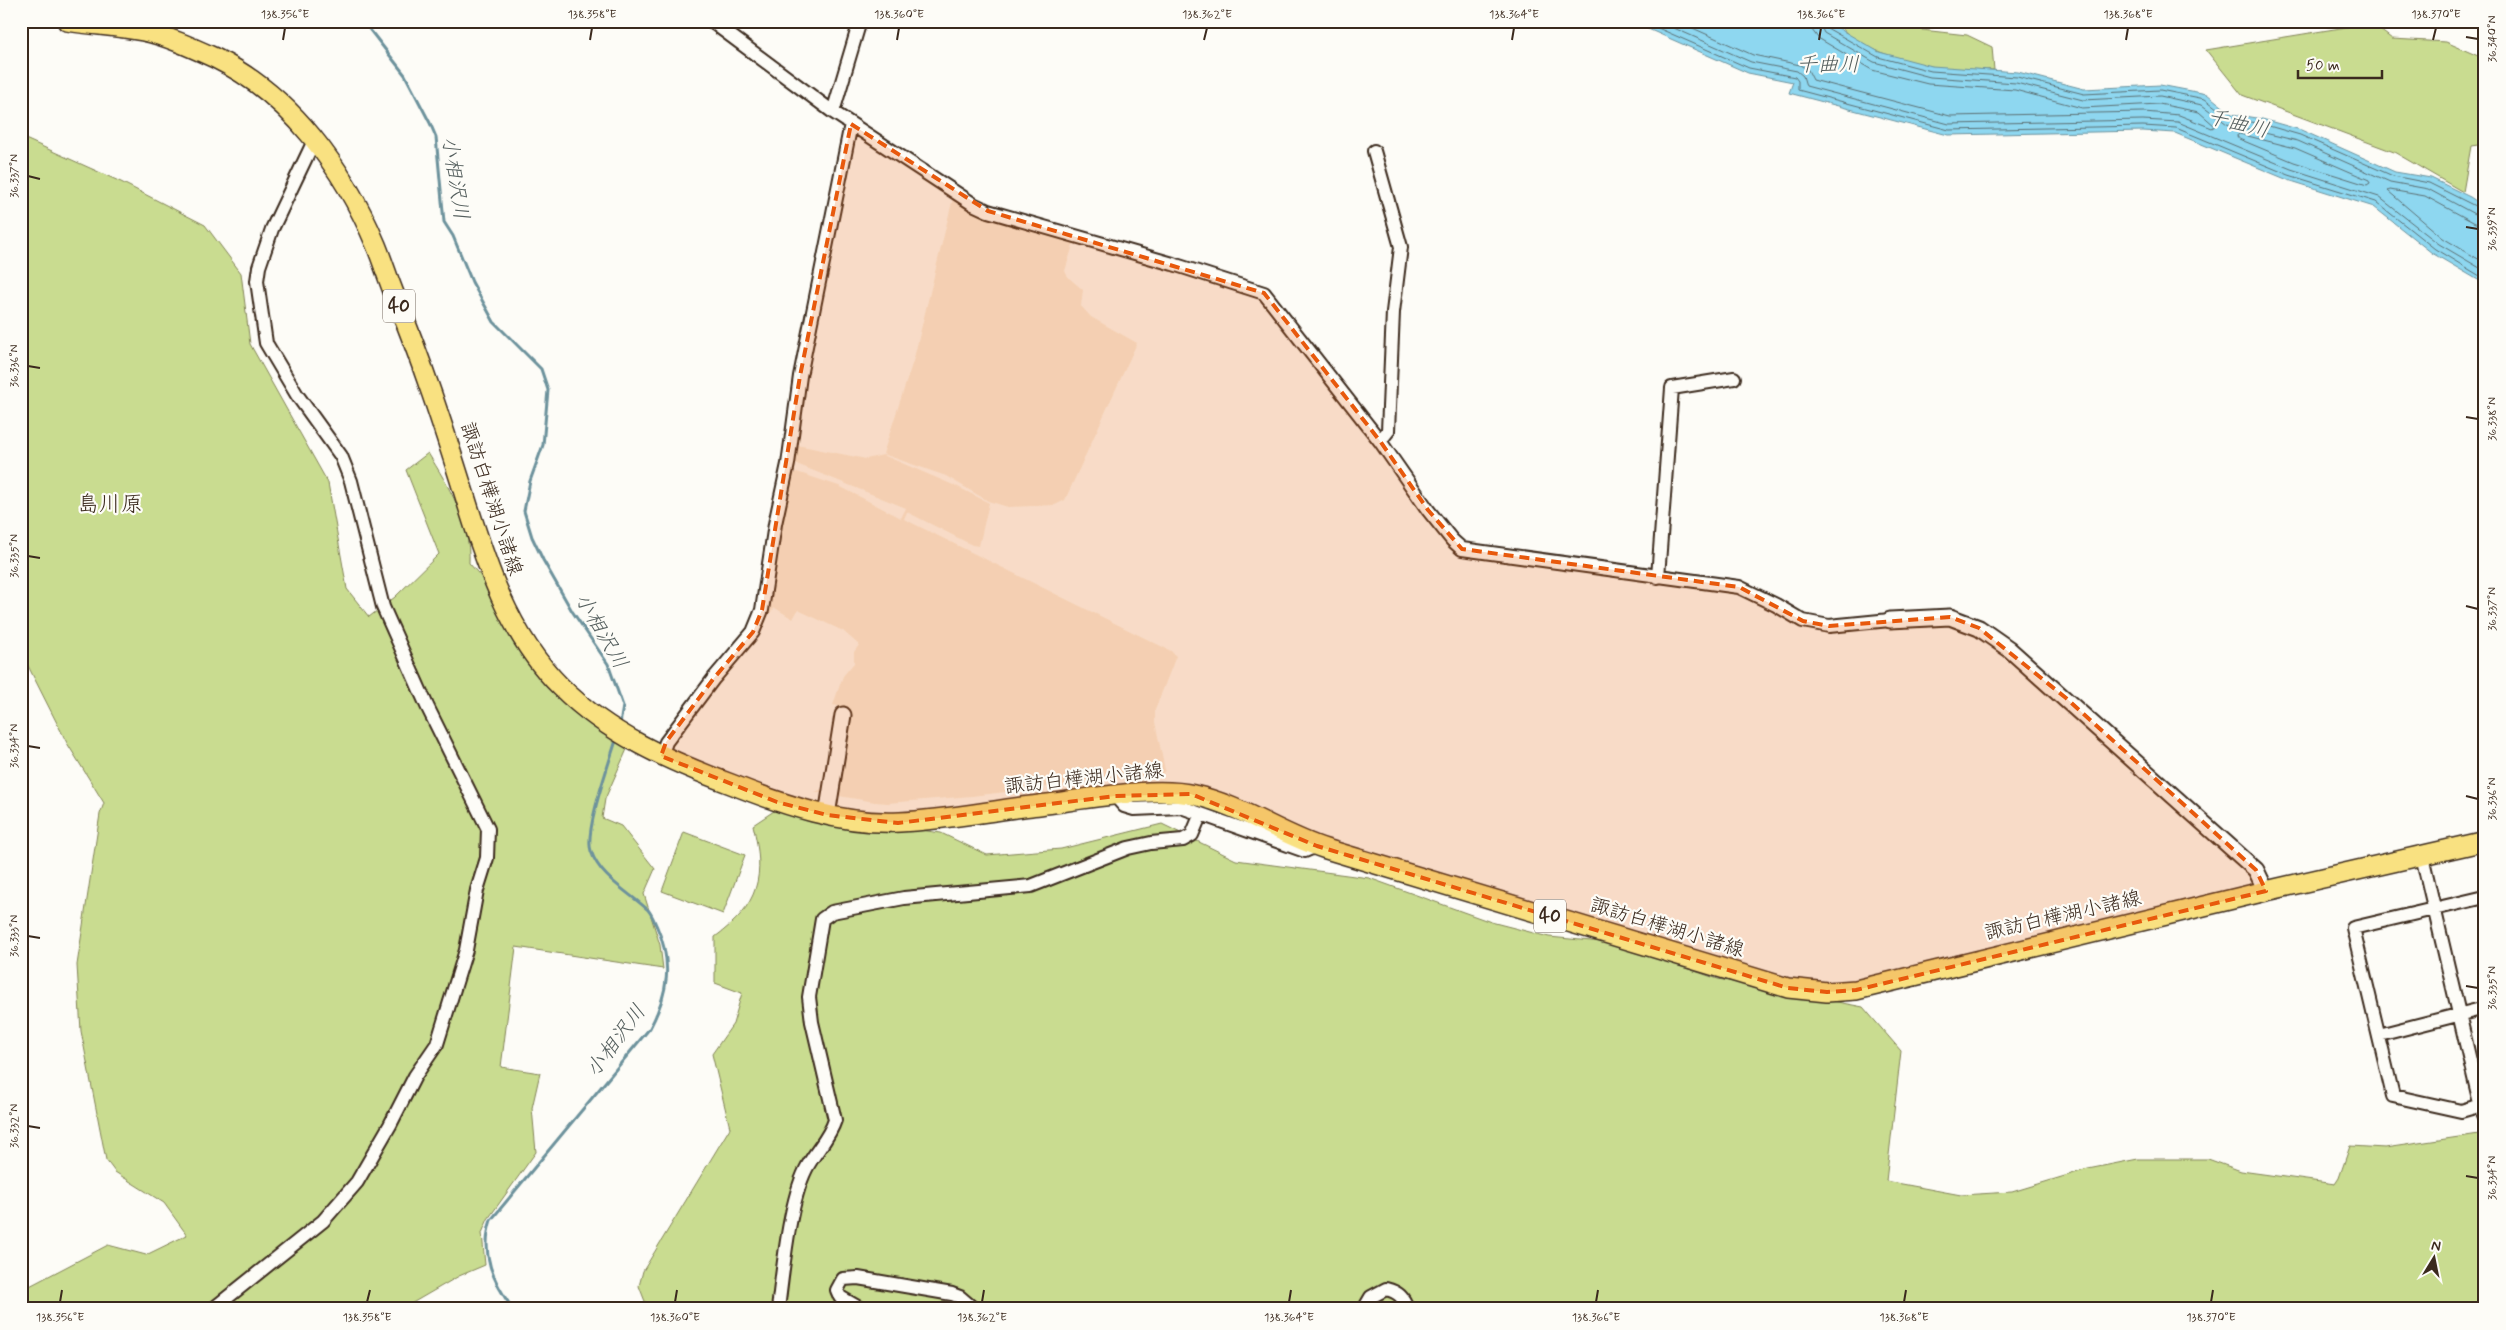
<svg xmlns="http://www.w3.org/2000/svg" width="2506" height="1330" viewBox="0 0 2506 1330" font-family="Mynerve,'Klee One',sans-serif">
  <rect width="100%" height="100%" fill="#fdfcf7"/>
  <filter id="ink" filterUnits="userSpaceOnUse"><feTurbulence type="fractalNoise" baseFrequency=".02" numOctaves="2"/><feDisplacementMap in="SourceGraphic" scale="10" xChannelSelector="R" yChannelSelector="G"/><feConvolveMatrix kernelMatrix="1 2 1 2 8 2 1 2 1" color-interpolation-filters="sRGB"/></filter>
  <g filter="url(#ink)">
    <path fill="#f8eddc" d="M953,198l121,44 -9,29 3,6 15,13 -2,16 10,11 46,26 -72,157 -10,5 -47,2 -20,-6 -42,-25 -63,-22 31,-96z
      M797,445l69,14 17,-4 75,32 31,16 -10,43 -7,-1 -65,-33 -3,7 267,132 5,5 -21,54v12l10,48 -2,3 -191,23 -84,7 -13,-1 -60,-10 7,-3 16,-83 -5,-1 4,-12 6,-17 11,-13v-11l5,-7 -16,-14 -45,-21 -5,9 -18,-11 -8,8 24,-142 6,-2 42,14 62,32 5,-10 -112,-45z"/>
    <path fill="#c9dc90" stroke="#828357" d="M1838,21h77l7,9 45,5 25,12 2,23c-19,-1 -39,0 -58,-3 -26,-4 -89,-20 -98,-46z
      M2371,23l21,16 54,3 39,17v85l-14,2 -8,46 -69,-40 -152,-57 -36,-45z
      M21,137l100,45 84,43 36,48 9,71 78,139 19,106 22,28 26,-20 44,-43 -33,-84 22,-17c21,34 43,69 41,110l16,18 20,38 123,128 -23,52 -3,19 19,8 34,43 -11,25 16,51 3,24 -147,-22 -15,120 39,6 -8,35 4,44 -48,67 -6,14 3,32 -26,11 -57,33h-380v-19l86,-45 38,10 41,-20 -23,-32 -49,-31 -9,-12 -25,-129 -4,-66 23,-151 4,-11 -37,-60 -46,-91z
      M777,809l164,24 46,22 74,-6 101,-25 74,36 133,18 122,44 58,15 63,6 106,36 145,28 38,44 -15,130 75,14 51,-3 76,-23 50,-10h70l33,12 94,13 4,-6 11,-32 35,2 94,-14 3,-12 3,1v186h-1195l-18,-3 -30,3h-594l-9,-23 4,-15 87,-143 -18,-74 21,-30 9,-31 -27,-10v-46c44,-32 51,-60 38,-112z
      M684,832l61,23 -22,59 -61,-23z"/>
    <path fill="#8ed7f0" stroke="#6d929c" d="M1630,21h196l53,31 53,14 86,6 66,17 76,-4 47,9 25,20 30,5 39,11 94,42 36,6 39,19 15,10v77l-53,-31 -58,-46 -86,-27 -113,-47 -32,-2 -195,4 -159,-42 4,-11 -45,-9z"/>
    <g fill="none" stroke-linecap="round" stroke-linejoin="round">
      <path stroke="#5c6f72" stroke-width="1" d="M1642,21l107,47 46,9 3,4v9l151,40 194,-4 33,2 113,47 87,27 59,47 50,30
        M1658,21l93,41 46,9 6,5 3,10 143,38 194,-4 35,2 113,47 88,28 60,47 46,27
        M1677,21l76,34 47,10 8,5 5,10 137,36 194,-4 35,3 33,13 3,-2 -16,-14 -40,-8 -77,4 -67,-18 -87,-6 -56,-14 -54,-32 -6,-8 -1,-9
        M1818,21l6,12 50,29 56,15 86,6 67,17 77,-4 42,9 25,19 71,17 92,41 38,7 50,27 7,1
        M1825,21l2,7 51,29 53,14 86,6 67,17 76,-4 45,9 25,19 32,6 38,11 93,41 36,7 56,28
        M2240,134l55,14 74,32 1,3 -3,2 -73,-23 -55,-23 -2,-3z
        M2485,225l-10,-2 -50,-27 -35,-6 -2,1 55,47 42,25"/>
      <path stroke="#6d929c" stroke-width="3" d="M363,21l42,54 25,48 6,14 8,85 9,14 19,46 22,40 47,47 7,21 -5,55 -13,36 -6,30 8,26 11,23 29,51 36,53 15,42 -3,18
        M513,1309c-20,-27 -33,-56 -22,-89l159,-192c18,-34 23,-65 7,-101 -3,-6 -5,-13 -9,-17 -19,-18 -48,-32 -57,-59 -7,-20 19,-90 26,-114"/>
      <defs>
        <path id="minor" d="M711,21l122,91 140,92 15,7 185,53 91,29 116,148 48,69 24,30 10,9 277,38 37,18 27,16 26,5 61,-6
          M833,112l27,-91
          M1374,151l27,96 -8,65 -5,119 -8,10
          M1658,577l14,-189 62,-10
          M661,756l5,-14 48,-64 39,-46 9,-22 13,-86 13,-60 12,-88 51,-252
          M1115,796l9,10 10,3 47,-2 124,44 7,-3
          M2422,856l61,260
          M2485,897l-132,31 40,168 68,15 24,-7
          M2379,1035l106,-27
          M213,1309l110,-88 34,-39 33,-57 25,-49 22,-32 29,-94 11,-60 10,-32 1,-29 -61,-123 -44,-99 -32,-126 -10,-25 -44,-61 -31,-52 -9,-62 2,-14 13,-38 40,-84 4,-4
          M778,1309c5,-39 11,-106 28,-140 9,-18 23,-30 29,-49l-23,-98 -3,-25 13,-78 10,-7 72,-14 127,-12 97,-38 23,-5 32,-3 9,-5 8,-19
          M861,1309l-21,-12 -3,-7 6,-11 15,-1 94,16 8,3 14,12
          M1364,1309l7,-12 15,-8c12,3 18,8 21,20"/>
        <path id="tertiary" d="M1890,620l60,-3 29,11 30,21 247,221 10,21
          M827,815l16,-100"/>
        <path id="primary" d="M67,21c25,4 51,5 76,10 24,5 50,17 72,27 76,37 129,111 161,187 7,17 12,34 19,51 27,65 48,130 69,197 21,68 44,142 97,194 47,47 108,74 170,97 53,21 111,41 169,38 44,-2 88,-11 131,-16 45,-5 121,-21 163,-11 47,10 87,40 132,54 154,47 308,93 462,139l39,4 29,-2 410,-99 219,-50"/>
      </defs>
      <use href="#minor" stroke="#3b2a1e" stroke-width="16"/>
      <use href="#tertiary" stroke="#3b2a1e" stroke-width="19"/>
      <use href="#primary" stroke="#3b2a1e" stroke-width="22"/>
      <use href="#minor" stroke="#fdfcf7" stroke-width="12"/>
      <use href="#tertiary" stroke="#fdfcf7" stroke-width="15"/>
      <use href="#primary" stroke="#f9e181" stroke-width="19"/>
    </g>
  </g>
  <path fill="#e8590c" fill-opacity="0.2" stroke="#e8590c" stroke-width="4" stroke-dasharray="10 6" stroke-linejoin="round" d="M851,124l137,87 276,82 116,148 48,69 34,39 277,38 64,34 26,5 121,-9 29,11 87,70 190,172 10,21 -410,99 -29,2 -39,-4 -471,-142 -126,-52 -76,2 -217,27 -71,-8 -50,-13 -116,-46 5,-14 48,-64 39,-46 9,-22 38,-234z"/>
  <path fill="none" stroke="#3b2a1e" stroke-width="2" d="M2466,37l12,2M283,40l2,-12M590,40l2,-12M897,40l2,-12M1204,40l3,-12M1512,40l2,-12M1819,40l2,-12M2126,40l2,-12M2433,40l3,-12M28,176l12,3M2466,227l12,2M28,366l12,2M2466,417l12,2M28,556l12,2M2466,606l12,3M28,746l12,2M2466,796l12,3M28,936l12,2M2466,986l12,2M28,1126l12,2M2466,1176l12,2M60,1302l2,-12M367,1302l3,-12M675,1302l2,-12M982,1302l2,-12M1289,1302l2,-12M1596,1302l2,-12M1904,1302l2,-12M2211,1302l2,-12"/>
  <g text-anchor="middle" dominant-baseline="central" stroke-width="4.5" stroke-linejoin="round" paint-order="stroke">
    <g fill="#fdfcf7" stroke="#75695f" stroke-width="1">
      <rect x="383" y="289.5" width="32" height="33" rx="4"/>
      <rect x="1534" y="899.5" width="32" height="33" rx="4"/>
    </g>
    <g font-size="19" font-weight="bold" fill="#3b2a1e">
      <text x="399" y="306">40</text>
      <text x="1550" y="916">40</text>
    </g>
    <g font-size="20" fill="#3b2a1e" stroke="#fdfcf7">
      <text transform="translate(491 499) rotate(72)">諏訪白樺湖小諸線</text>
      <text transform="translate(1084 779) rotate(-6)">諏訪白樺湖小諸線</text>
      <text transform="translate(2063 916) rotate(-13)">諏訪白樺湖小諸線</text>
      <text transform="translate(1667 928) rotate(17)">諏訪白樺湖小諸線</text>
    </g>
    <g font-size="21" font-style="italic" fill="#545e5d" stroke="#fdfcf7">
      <text x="1828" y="65">千曲川</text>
      <text transform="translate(2238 124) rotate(14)">千曲川</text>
      <text transform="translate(455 178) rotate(81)">小相沢川</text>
      <text transform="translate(601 631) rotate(60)">小相沢川</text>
      <text transform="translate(616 1041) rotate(-53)">小相沢川</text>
    </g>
    <g font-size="22" fill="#3b2a1e" stroke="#fdfcf7">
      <text x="110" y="505">島川原</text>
    </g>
  </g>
  <rect width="2506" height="1330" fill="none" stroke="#fdfcf7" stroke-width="55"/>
  <g transform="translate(2434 1258) rotate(10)" stroke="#fdfcf7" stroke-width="4" paint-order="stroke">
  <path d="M0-4L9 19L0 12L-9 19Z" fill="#3b2a1e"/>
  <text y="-8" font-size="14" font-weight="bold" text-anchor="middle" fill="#3b2a1e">N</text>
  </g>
  <path d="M2298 70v8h84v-8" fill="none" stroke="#3b2a1e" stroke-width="2.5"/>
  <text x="2306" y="70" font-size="15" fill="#3b2a1e" stroke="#fdfcf7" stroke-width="4" paint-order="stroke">50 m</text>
  <rect x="28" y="28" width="2450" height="1274" fill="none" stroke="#3b2a1e" stroke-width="2"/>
  <g font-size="12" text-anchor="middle" fill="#3b2a1e">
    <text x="285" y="18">138.356°E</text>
    <text x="592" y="18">138.358°E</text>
    <text x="899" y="18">138.360°E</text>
    <text x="1207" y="18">138.362°E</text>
    <text x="1514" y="18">138.364°E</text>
    <text x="1821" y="18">138.366°E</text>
    <text x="2128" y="18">138.368°E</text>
    <text x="2436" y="18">138.370°E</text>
    <text transform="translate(2492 39) rotate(-90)" y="4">36.340°N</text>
    <text transform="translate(14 176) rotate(-90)" y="4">36.337°N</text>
    <text transform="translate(2492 229) rotate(-90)" y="4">36.339°N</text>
    <text transform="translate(14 366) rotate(-90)" y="4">36.336°N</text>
    <text transform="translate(2492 419) rotate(-90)" y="4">36.338°N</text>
    <text transform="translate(14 556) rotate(-90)" y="4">36.335°N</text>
    <text transform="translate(2492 609) rotate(-90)" y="4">36.337°N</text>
    <text transform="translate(14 746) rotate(-90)" y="4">36.334°N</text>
    <text transform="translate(2492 799) rotate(-90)" y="4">36.336°N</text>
    <text transform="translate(14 936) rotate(-90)" y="4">36.333°N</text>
    <text transform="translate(2492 988) rotate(-90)" y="4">36.335°N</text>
    <text transform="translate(14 1126) rotate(-90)" y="4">36.332°N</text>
    <text transform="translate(2492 1178) rotate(-90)" y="4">36.334°N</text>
    <text x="60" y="1321">138.356°E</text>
    <text x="367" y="1321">138.358°E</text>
    <text x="675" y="1321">138.360°E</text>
    <text x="982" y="1321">138.362°E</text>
    <text x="1289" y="1321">138.364°E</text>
    <text x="1596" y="1321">138.366°E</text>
    <text x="1904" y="1321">138.368°E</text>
    <text x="2211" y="1321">138.370°E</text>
  </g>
</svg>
